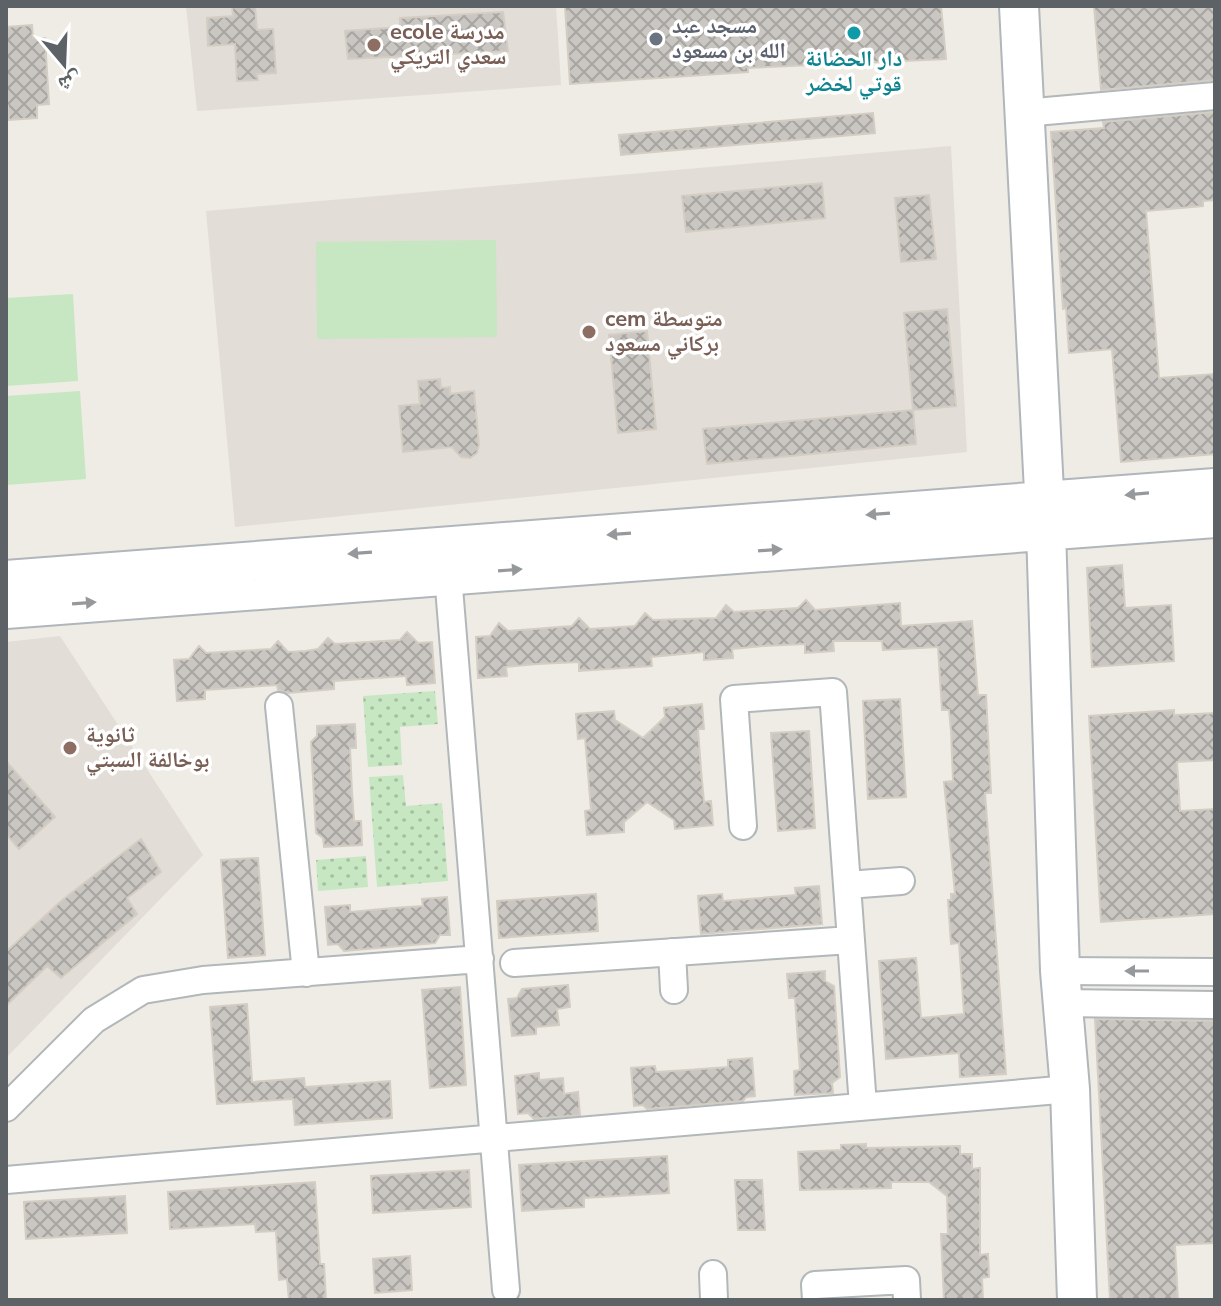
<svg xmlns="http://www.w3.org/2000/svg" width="1221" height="1306" viewBox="0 0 1221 1306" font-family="'Nunito Sans','Noto Naskh Arabic',sans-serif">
  <defs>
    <pattern id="grass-dots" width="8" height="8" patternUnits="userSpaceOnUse" patternTransform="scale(2)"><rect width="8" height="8" fill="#c6e7c1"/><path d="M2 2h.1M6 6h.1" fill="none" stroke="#a4bfa1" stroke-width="1.8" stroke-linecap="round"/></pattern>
    <pattern id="building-cross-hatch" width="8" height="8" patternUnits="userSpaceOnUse" patternTransform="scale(2)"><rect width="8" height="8" fill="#cac7c2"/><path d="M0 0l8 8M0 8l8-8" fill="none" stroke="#a7a5a1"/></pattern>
  </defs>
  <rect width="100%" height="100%" fill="#efece5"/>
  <path fill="#e2ddd6" d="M186,6h370l5,79 -364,26z
    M951,146l16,306 -732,75 -29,-316z
    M60,636l143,219 -197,203v-416z"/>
  <path fill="url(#grass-dots)" d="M435,691l3,33 -38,3 2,38 -34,2 -5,-71z
    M403,775l3,31 36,-3 6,78 -71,6 -8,-110z
    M366,856l2,31 -50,4 -2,-31z"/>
  <path fill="#c6e7c1" d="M496,240l1,97 -180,2 -1,-97z
    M73,294l5,87 -72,5v-88z
    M80,391l6,88 -80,6v-89z"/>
  <path fill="url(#building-cross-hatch)" stroke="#d4cdc3" stroke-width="2" d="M232,6h23l2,24 16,-1 3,44 -19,1 1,6 -21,1 -2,-37 -27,2 -1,-28 26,-2z
    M565,6h376l5,53 -198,9v4l-178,12z
    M1094,6h121v74l-114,10z
    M503,12l5,39 -160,8 -3,-28 55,-4v-9z
    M32,25l1,13h12l4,66 -12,1v13l-28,2 -1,-14 -2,1v-80z
    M1215,112v88l-12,1v5l-57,5 13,167 56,-4v80l-94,8 -9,-113 -43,4 -3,-45 -3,1 -12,-177 53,-4 -1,-6z
    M873,113l2,20 -254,22 -2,-20z
    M822,183l3,35 -139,14 -4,-36z
    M929,195l7,64 -35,3 -6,-64z
    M947,309l9,97 -43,4 -9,-97z
    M647,331l9,98 -38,4 -9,-98z
    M440,379l1,9 9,-1v7l24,-3 5,54 -2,8 -7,5 -9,-1 -9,-10 -49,5 -4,-46 21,-2 -2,-23z
    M913,410l3,34 -209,20 -4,-35z
    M1122,565l3,43 46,-3 3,56 -82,6 -5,-99z
    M806,600l9,10 85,-7 1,23 71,-5 6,74h8l5,98h-6l21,281 -46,3 -1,-24 -73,6 -7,-98 37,-3 5,60 43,-4 -5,-71 -8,1 -3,-44h3v-6h4l-11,-112 9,-1 -2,-50 -2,-21h-7l-4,-63 -55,3 -1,-9h-49l1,10 -29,2v-9l-42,2 -31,3 1,9 -29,2v-8l-53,5 1,9 -73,5v-9l-42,2 -31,3 1,9 -29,2 -2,-41 14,-1 9,-13 9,8 64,-5 7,-8 11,11 31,-2 14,-1 10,-13 8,7 63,-2 10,-13 8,7 64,-4z
    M407,632l11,11 14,-1 3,41 -28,2 -1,-9 -72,5v8l-46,4 -10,-3 -1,-5 -72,5v9l-28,2 -3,-41 15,-1 10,-13 7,7 33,-2 32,-2 7,-8 10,11 18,-1 12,-2 10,-11 7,6 65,-4z
    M900,699l6,98 -38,2 -5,-98z
    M702,704l2,25h-6l3,41 3,32 7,-1 2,24 -38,4 -1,-9 -27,-18 -23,20v10l-37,3 -2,-24 6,-1 -4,-49 -2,-23 -7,1 -2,-25 38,-3 1,9 28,18 22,-21 -1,-9z
    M1174,710v5l41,-2v47l-38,2 3,49 35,-2v105l-114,8 -12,-206z
    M355,724l1,24h-6l2,44 2,29h7l1,24 -38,2 -1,-9 -7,-5 -5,-91 6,-6v-10z
    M809,731l6,97 -37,3 -7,-98z
    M6,761l49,56 -36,32 -13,-15z
    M141,839l20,33 -34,26 10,16 -76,64 -14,-12 -41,40v-54l55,-51z
    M258,858l7,97 -37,3 -7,-98z
    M819,886l3,38 -121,10 -3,-38 24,-2 1,7 73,-6 -1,-7z
    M596,894l2,37 -99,7 -2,-37z
    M447,897l3,38h-10l-5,8 -91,8 -6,-7 -10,1 -3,-38 25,-2v7l43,-4 30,-2 -1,-7z
    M825,971v10l9,5 6,91 -8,6 1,10 -38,2 -1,-24 6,-1 -3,-42 -2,-30h-6l-2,-24z
    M568,985l2,22 -13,2 2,16 -23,2v7l-24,2 -4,-37 9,-1 5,-9z
    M460,987l6,98 -36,3 -8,-98z
    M247,1004l5,78 52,-4 1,9 85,-6 2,37 -97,7 -2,-26 -76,5 -7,-97z
    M1095,1019l120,2v222l-40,2 3,55h-68z
    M752,1058l3,38 -9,1 -3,4 -96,8 -4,-4 -9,1 -3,-38 24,-2 1,6 32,-2 40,-3v-7z
    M539,1073v7l24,-2 1,16 14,-2 2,23 -46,4 -6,-6 -10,1 -3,-38z
    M866,1144v4l94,-2v8h12v15l8,-1v87l8,-1 1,23 -7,1 1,22h-39l-3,-66h7l-1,-38 -18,-14h-38v6l-91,2 -2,-38 43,-2v-5z
    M667,1156l2,37 -85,5v9l-62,4 -3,-46z
    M469,1170l2,37 -98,6 -2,-37z
    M735,1180h27l3,50h-27z
    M315,1182l5,82h4l2,36h-37l-2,-21 -8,1 -3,-49 -20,1 -1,-8 -85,5 -2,-37z
    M125,1196l2,37 -101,6 -2,-37z
    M410,1256l2,34 -37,3 -2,-34z"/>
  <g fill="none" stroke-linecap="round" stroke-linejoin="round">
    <defs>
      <path id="street" d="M1024,113l191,-17
        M448,575l58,715
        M279,706l27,267
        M743,826l-9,-127 99,-7 30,414
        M847,885l54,-4
        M672,952l2,38
        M514,963l337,-23
        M1060,971l155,1
        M1061,1003l154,2
        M6,1108l88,-88 49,-30 60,-10 277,-21
        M6,1180l1064,-91
        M713,1274l1,26
        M816,1300l-1,-15 91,-5 1,20"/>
      <path id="secondary" d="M1019,6l27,524 14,441 10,118 7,211
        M6,580l1209,-92
        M6,609l1209,-91"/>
    </defs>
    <use href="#street" stroke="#b2b7ba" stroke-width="30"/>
    <use href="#secondary" stroke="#b1b6ba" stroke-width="42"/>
    <use href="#street" stroke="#fff" stroke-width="26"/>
    <use href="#secondary" stroke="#fff" stroke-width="38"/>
  </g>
  <defs><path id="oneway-solid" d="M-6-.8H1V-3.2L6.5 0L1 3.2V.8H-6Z" transform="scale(2)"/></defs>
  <g fill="#96999c">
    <use href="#oneway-solid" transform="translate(1137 494) rotate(175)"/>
    <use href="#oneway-solid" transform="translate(878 514) rotate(176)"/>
    <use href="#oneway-solid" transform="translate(619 534) rotate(176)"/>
    <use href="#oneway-solid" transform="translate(770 550) rotate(-4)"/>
    <use href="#oneway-solid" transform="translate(360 553) rotate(176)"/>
    <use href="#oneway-solid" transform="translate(510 570) rotate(-4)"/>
    <use href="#oneway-solid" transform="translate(84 603) rotate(-4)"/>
    <use href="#oneway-solid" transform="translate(1137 971) rotate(-180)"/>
  </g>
  <circle fill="#0f9aa8" stroke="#fff" stroke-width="3" cx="854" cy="33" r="8"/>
  <circle fill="#6b7280" stroke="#fff" stroke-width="3" cx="656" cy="39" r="8"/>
  <g fill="#8d6e63" stroke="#fff" stroke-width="3">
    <circle cx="374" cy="45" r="8"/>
    <circle cx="589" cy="332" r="8"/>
    <circle cx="70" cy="748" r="8"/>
  </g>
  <g text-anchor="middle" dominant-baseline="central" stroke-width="7" stroke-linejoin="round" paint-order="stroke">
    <g font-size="22" font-weight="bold" fill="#5b616d" stroke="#fff" text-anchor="start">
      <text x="672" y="26">مسجد عبد<tspan x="672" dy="25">الله بن مسعود</tspan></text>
    </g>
    <g font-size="22" font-weight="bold" fill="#785e54" stroke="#fff" text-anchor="start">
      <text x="390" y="32">ecole مدرسة<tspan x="390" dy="25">سعدي التريكي</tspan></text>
      <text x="605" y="319">cem متوسطة<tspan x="605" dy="25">بركاني مسعود</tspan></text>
      <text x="86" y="735">ثانوية<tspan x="86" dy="25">بوخالفة السبتي</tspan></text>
    </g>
    <g font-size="22" font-weight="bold" fill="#0d838f" stroke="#fff">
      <text x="854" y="59">دار الحضانة<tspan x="854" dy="25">قوتي لخضر</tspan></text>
    </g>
  </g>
  <rect width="1221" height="1306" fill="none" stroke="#5d6266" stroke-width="16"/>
  <g transform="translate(64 64) rotate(161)" stroke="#ffffff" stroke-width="6" paint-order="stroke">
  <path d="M0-6L14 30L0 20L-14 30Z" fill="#5d6266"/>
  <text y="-12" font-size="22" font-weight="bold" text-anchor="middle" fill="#5d6266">ش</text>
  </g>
</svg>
